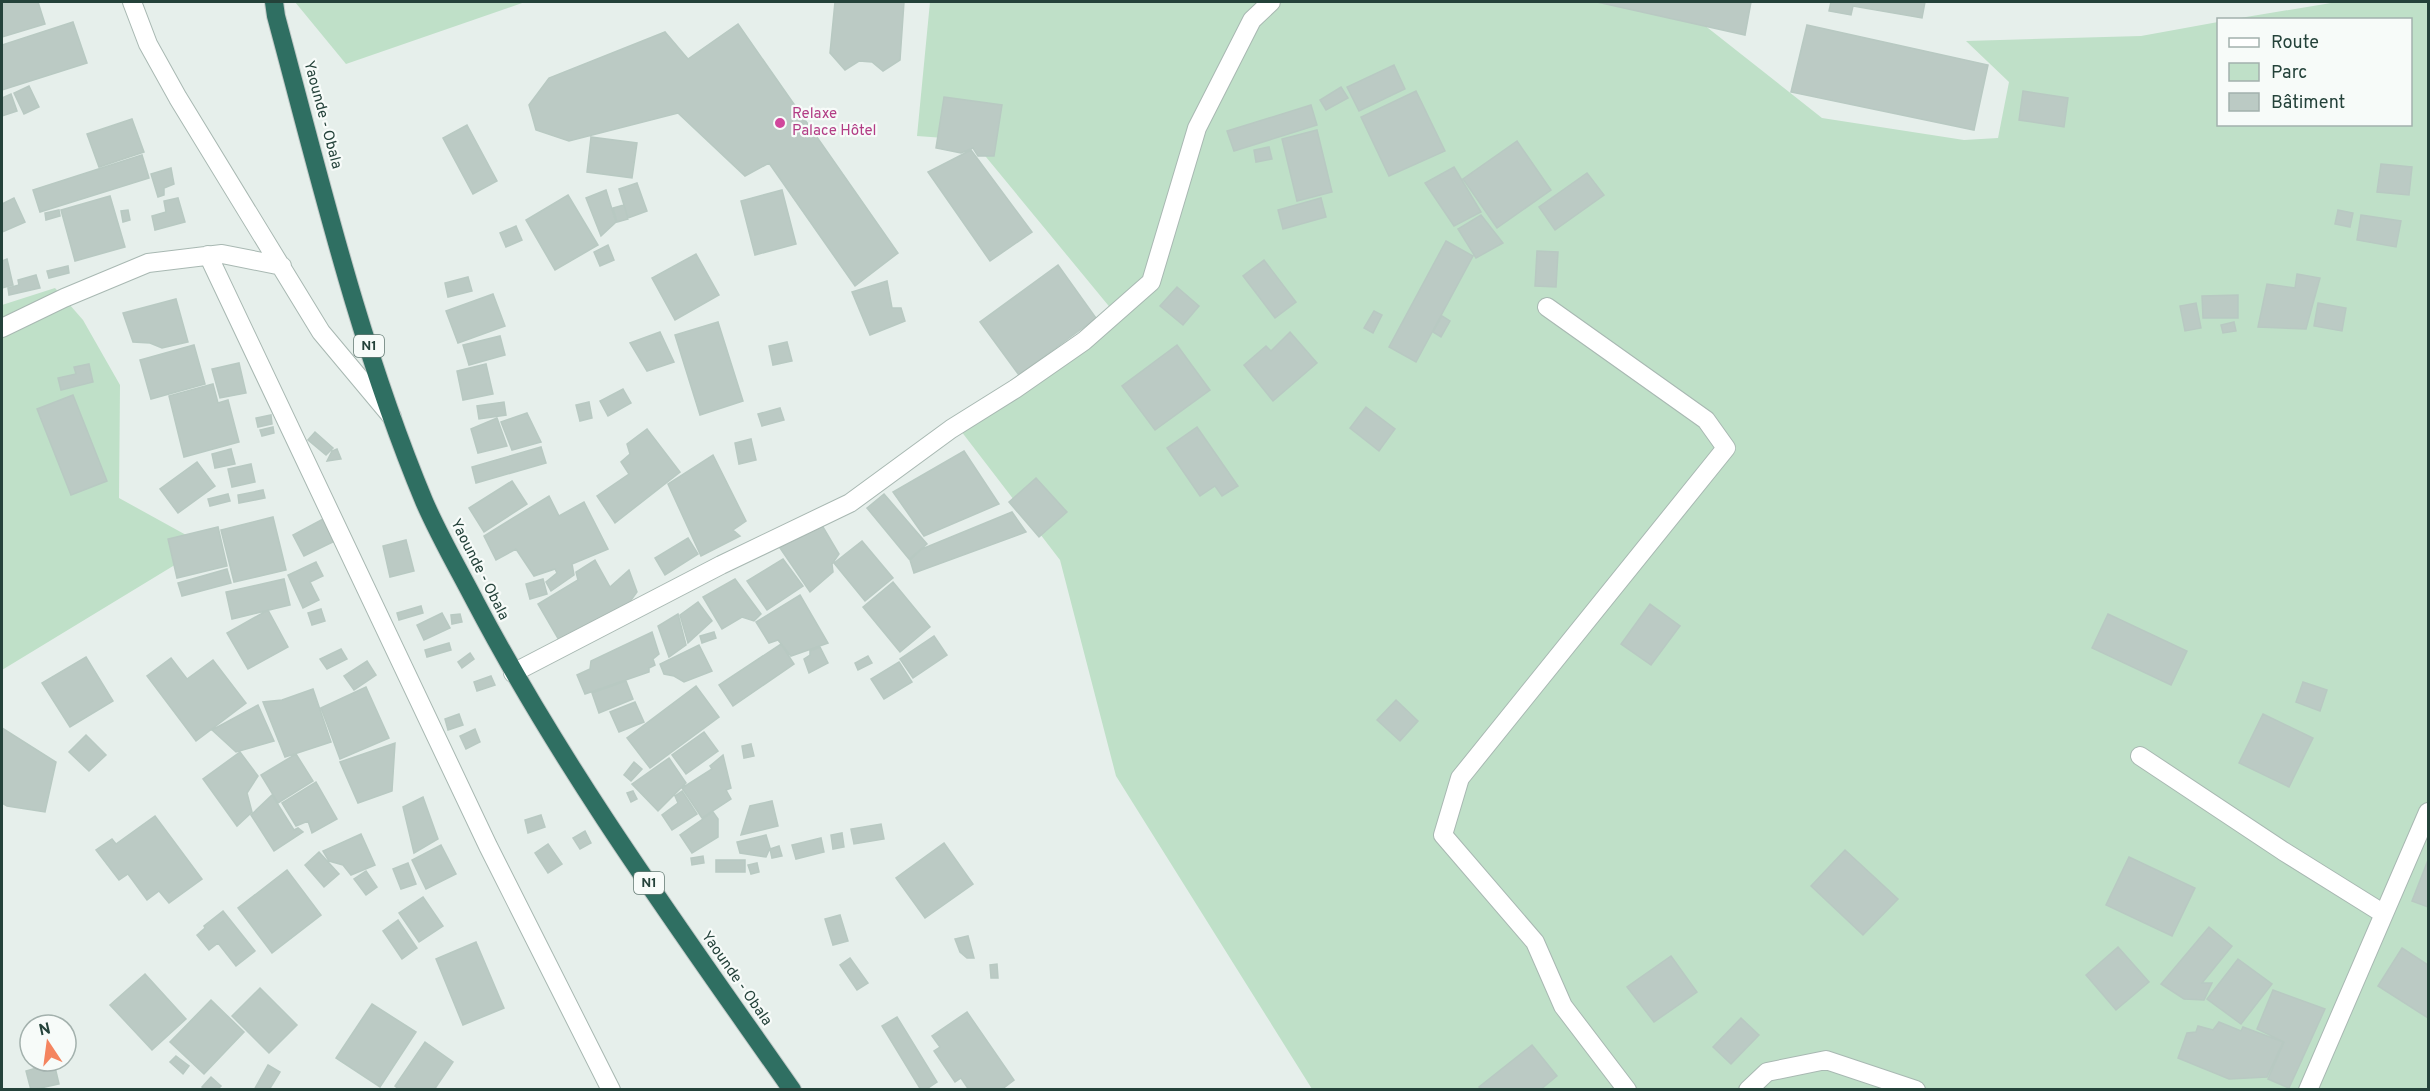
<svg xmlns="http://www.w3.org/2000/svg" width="2430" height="1091" viewBox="0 0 2430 1091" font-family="Overpass,sans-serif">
  <rect width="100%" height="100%" fill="#e6efeb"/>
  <path fill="#bfe0c8" d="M295,2h230l-179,62z
    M930,2h745l147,116 142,22 34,-2 11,-56 -43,-41 175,-5 77,-14v102h192v-104l-176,-1 103,-17h91v1087h-1116l-196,-313 -56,-216 -99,-129 156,-115 -145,-176 -55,-4z
    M55,288l28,32 37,65 -1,113 87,48 -204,124v-365z"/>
  <path fill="#bbcac4" stroke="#b8c9c2" stroke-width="1.5" d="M2,2h36l7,22 -43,13z
    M835,2h69l-4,58 -17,11 -11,-9 -13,-1 -14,9 -15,-17z
    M1597,2h154l-6,33z
    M1831,2h94l-3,16 -69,-12 -2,9 -22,-4z
    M73,22l14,41 -85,27v-45z
    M738,24l160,229 -43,33 -86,-123 -24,13 -67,-63 -109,28 -33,-11 -7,-25 20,-27 116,-46 23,27z
    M1807,25l181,40 -14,65 -183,-38z
    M1394,65l11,24 -46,22 -12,-24z
    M29,86l10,21 -15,7 -10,-21z
    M1341,87l7,11 -22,12 -6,-10z
    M1416,91l29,60 -56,25 -28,-59z
    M2023,91l45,7 -4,29 -45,-7z
    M11,94l6,17 -15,5v-18z
    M944,97l58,8 -8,51h-16l-5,-8 -12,5 -25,-5z
    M1311,105l6,20 -83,26 -7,-20z
    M132,119l12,33 -45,15 -12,-33z
    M467,125l30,56 -24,13 -30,-56z
    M1317,130l15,62 -35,9 -15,-62z
    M591,137l46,6 -5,35 -45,-6z
    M1517,141l34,49 -54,38 -34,-49z
    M1269,147l3,12 -16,3 -2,-12z
    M971,150l61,82 -42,29 -62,-89z
    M142,155l7,23 -109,34 -7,-22z
    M2381,164l31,3 -3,28 -32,-3z
    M1454,167l27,45 -27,14 -29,-43z
    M171,168l3,16 -10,4v7l-6,2 -7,-23z
    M1587,173l17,22 -49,35 -16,-23z
    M637,183l10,28 -19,7 -9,-29z
    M606,190l10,32 -15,14 -15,-38z
    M782,190l14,54 -41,11 -14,-54z
    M568,195l30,50 -43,25 -29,-50z
    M110,196l15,51 -50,14 -14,-51z
    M14,198l11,24 -23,10v-28z
    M178,198l7,24 -30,8 -3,-14 14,-4 -2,-11z
    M1321,198l5,19 -43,12 -5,-19z
    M624,205l4,14 -11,3 -4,-14z
    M59,210l1,6 -14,4 -1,-7z
    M128,210l2,10 -7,2 -2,-11z
    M2338,210l15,3 -3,14 -15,-3z
    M1481,215l22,28 -27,15 -18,-29z
    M2361,215l40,6 -5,26 -39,-7z
    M516,226l6,14 -16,7 -6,-14z
    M1446,241l27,15 -57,106 -27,-15z
    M608,245l6,15 -14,6 -6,-14z
    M1537,251l21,1 -2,35 -21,-1z
    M696,254l23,41 -44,25 -23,-42z
    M7,259l6,26 -11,3v-27z
    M1264,260l32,42 -21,16 -32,-42z
    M1058,265l38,53 -77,57 -39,-53z
    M68,266l1,7 -20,5 -2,-7z
    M2297,274l23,4 -14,51 -48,-2 9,-43 28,4z
    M36,275l4,13 -31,7 -1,-7 11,-3 -1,-5z
    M468,277l4,14 -24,6 -3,-14z
    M887,281l5,27h9l4,13 -35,14 -18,-43z
    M1177,287l22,19 -16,19 -23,-19z
    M493,294l12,32 -47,17 -12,-32z
    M2238,295v23h-35l-1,-22z
    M176,299l12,43 -26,6 -12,-5 -17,-1 -10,-29z
    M2196,303l5,25 -16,3 -5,-25z
    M2318,303l28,5 -4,23 -28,-5z
    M1374,311l8,4 -9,18 -9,-5z
    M1442,316l8,5 -9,16 -8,-5z
    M718,322l25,79 -43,14 -25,-80z
    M2234,322l2,9 -13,2 -2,-8z
    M660,332l14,30 -27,9 -17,-28z
    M1290,332l27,31 -44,38 -29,-36 22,-19 5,5z
    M500,336l5,19 -36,10 -6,-20z
    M787,342l5,19 -19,4 -4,-19z
    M194,345l11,39 -54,15 -11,-39z
    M1177,345l33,45 -55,40 -33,-44z
    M239,363l7,30 -26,5 -8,-29z
    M89,364l4,18 -32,8 -3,-12 18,-4 -2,-7z
    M486,364l7,30 -30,6 -6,-29z
    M213,384l5,19 10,-3 11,42 -55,15 -15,-61z
    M623,389l8,14 -23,13 -8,-15z
    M73,395l34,86 -36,14 -34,-86z
    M504,402l2,13 -27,4 -2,-13z
    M589,402l3,16 -12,3 -4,-16z
    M1366,407l29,22 -16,22 -29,-23z
    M780,408l4,12 -22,6 -4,-12z
    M527,413l14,29 -29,8 -11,-28z
    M271,415l1,9 -14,3 -2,-9z
    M497,418l10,28 -29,7 -7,-24z
    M273,427l1,6 -12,3 -2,-6z
    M1197,427l41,59 -16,10 -7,-10 -15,10 -33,-48z
    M647,429l33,43 -65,51 -18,-27 32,-22 -8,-12 9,-8 -3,-10z
    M315,432l18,16 -7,7 -18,-15z
    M751,439l5,21 -17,4 -4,-21z
    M541,447l5,16 -70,20 -4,-16z
    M231,449l4,15 -20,4 -3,-14z
    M337,449l4,10 -14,2 5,-10z
    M964,451l35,53 -75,32 -31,-44z
    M713,455l33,66 -13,9 7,6 -39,20 -33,-72z
    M197,462l18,24 -37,27 -18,-24z
    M251,464l4,18 -23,5 -4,-18z
    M1036,478l31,34 -28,25 -30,-35z
    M512,481l15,23 -43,28 -15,-24z
    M263,490l2,8 -26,5 -1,-8z
    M228,494l2,7 -20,5 -2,-7z
    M884,494l43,50 -18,15 -42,-51z
    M549,496l10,20 25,-14 24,47 -36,15 2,11 -23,16 -5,-9 11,-9 -2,-4 -21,7 -18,-27 -20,11 -12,-24z
    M1012,512l14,20 -112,41 -4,-13 12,-11z
    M273,517l13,53 -52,12 -13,-52z
    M323,519l12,22 -31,15 -11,-21z
    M820,522l19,32 -7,10 1,8 -23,20 -30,-44z
    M218,527l9,39 -50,12 -9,-39z
    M688,538l10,16 -33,21 -10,-17z
    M406,540l8,31 -24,6 -7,-31z
    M862,541l31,37 -28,23 -31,-38z
    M783,559l20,27 -36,24 -20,-29z
    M595,560l15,27 19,-17 8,22 -13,18 -61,37 -25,-43 40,-24 -2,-8z
    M316,562l7,14 -13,6 9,18 -16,8 -15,-33z
    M227,569l4,14 -49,13 -4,-13z
    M284,579l6,26 -58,14 -6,-27z
    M543,579l4,15 -17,5 -4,-15z
    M735,579l26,35 -7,7 -12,-4 -20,12 -19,-32z
    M893,582l37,45 -30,25 -37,-45z
    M800,595l28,48 -37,13 -13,-16 -9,3 -13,-21z
    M698,602l14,19 -24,22 -8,-28z
    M1650,604l30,22 -29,39 -30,-21z
    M421,606l2,7 -24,7 -2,-7z
    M321,609l4,12 -13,4 -4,-12z
    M268,610l20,37 -40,22 -21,-36z
    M442,613l8,15 -26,12 -7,-15z
    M460,614l2,8 -10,2 -1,-9z
    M678,614l8,31 -17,12 -11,-31z
    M2108,614l79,37 -16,34 -79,-37z
    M652,632l7,22 -6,5 2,6 -6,3v4l-64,22 -8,-19 13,-6 1,-8z
    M714,632l2,6 -14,5 -2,-7z
    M934,636l13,19 -34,23 -13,-19z
    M449,643l2,7 -24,7 -2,-7z
    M781,644l13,20 -61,42 -14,-21z
    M699,645l13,26 -28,11 -10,-6 -10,-2 -4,-10z
    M820,647l8,16 -19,10 -5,-14 6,-4v-4z
    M341,649l6,10 -20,10 -7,-10z
    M470,653l4,6 -12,9 -4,-6z
    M868,656l4,7 -14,7 -3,-7z
    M86,657l27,44 -43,26 -28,-44z
    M171,658l16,21 26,-19 33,43 -50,38 -49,-65z
    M367,661l9,14 -22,15 -10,-14z
    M899,662l13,20 -28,17 -13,-20z
    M491,676l4,9 -18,6 -3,-9z
    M626,681l7,18 -34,14 -7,-20z
    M2303,682l24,8 -7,21 -24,-9z
    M696,686l23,31 -69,51 -23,-30z
    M366,687l23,51 -49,21 -19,-51z
    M313,689l18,53 -46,15 -22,-55 19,-2z
    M1396,700l22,21 -18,20 -23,-21z
    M635,702l9,20 -25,10 -9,-20z
    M258,705l16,36 -38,11 -24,-22z
    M459,714l4,11 -15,5 -3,-11z
    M2263,714l50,24 -24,49 -50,-24z
    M2,728l54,34 -11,50 -38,-6 -5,-3z
    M475,729l5,13 -14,7 -6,-13z
    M704,732l14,19 -32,23 -14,-19z
    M86,735l20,20 -17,16 -20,-19z
    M395,743l-3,48 -34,12 -18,-41z
    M751,744l3,12 -10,2 -2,-12z
    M240,752l18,24 -11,17 5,19 -15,14 -34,-47z
    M296,754l17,27 -35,22 -17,-28z
    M723,755l8,33 -5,2 5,9 -29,19 -20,-30 30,-19 -2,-3z
    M669,758l17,25 -28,28 -26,-27z
    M634,762l8,7 -11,12 -7,-6z
    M316,782l21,37 -25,14 -4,-12 -12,5 -14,-23z
    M633,791l4,8 -6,3 -4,-9z
    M682,791l15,23 -25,16 -10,-15 16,-12 -3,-7z
    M272,795l22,35 4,-2 5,4 -29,19 -23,-36z
    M423,797l15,42 -24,14 -11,-46z
    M772,801l6,25 -37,9 9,-29z
    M713,812l5,7v18l-26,16 -12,-18z
    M541,815l4,12 -17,6 -3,-13z
    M155,816l47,63 -33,24 -10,-12 -12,9 -19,-26 -9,6 -23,-30 16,-11 4,5z
    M881,824l3,15 -30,5 -3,-15z
    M585,831l6,12 -11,6 -7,-11z
    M842,833l2,14 -11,2 -2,-14z
    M361,834l14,31 -24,10 -8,-10 -14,-4 -6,-10z
    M766,835l4,13 -4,9 -26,-4 -3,-11z
    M821,838l3,14 -28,7 -4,-14z
    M944,843l29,41 -48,34 -29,-40z
    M548,844l14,20 -14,9 -13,-20z
    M441,845l15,29 -30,15 -14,-29z
    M779,846l3,10 -10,2 -2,-9z
    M1845,850l53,49 -35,36 -52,-49z
    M319,852l20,22 -15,13 -19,-22z
    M703,856l1,7 -12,2 -1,-7z
    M2129,857l66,31 -23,48 -66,-31z
    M716,860h29v12h-29z
    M2428,860v47l-16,-6z
    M408,863l8,21 -15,5 -8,-20z
    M757,863l2,9 -8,2 -3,-9z
    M287,870l34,45 -49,38 -34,-45z
    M366,871l11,16 -11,8 -12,-16z
    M423,897l20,29 -24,16 -20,-29z
    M223,911l32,40 -19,15 -18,-23 -9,7 -12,-15 8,-7 -1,-2z
    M840,915l8,26 -15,4 -8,-26z
    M398,920l19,28 -15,11 -19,-28z
    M2209,927l23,19 -30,37h10l-8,17 -20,-1 -23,-15z
    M968,936l6,22h-7l-7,-6 -5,-13z
    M476,942l28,66 -41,17 -27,-66z
    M2118,947l31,35 -33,28 -30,-35z
    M2402,948l26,17v53l-50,-32z
    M1671,956l26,36 -43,30 -27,-35z
    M850,958l18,25 -11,7 -17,-25z
    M2238,959l34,25 -31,40 -34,-25z
    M997,964l1,14h-7l-1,-13z
    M145,974l41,45 -34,31 -42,-45z
    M260,988l37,37 -28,28 -37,-37z
    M2273,990l52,19 -36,79 -21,-9 16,-37 -27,-13z
    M211,1000l33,32 -40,42 -34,-32z
    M372,1004l44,28 -36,55 -44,-29z
    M967,1012l47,68 -13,10h-32l-8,-12 -6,4 -21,-31 6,-4 -8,-11z
    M897,1017l40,65 -12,8h-4l-39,-64z
    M1741,1018l18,17 -28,29 -18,-17z
    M2219,1022l22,9 2,-4 40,15 -16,35 -38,2 -51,-21 9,-25 9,-1 2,-6 15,4z
    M425,1042l28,20 -19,28h-34l-5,-4z
    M1532,1045l25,31 -17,14h-57l-4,-3z
    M176,1056l13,10 -6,8 -13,-12z
    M54,1063l5,21 -28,6 -5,-19z
    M268,1065l12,7 -11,18h-15z
    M211,1077l10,9 -4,4h-12l-3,-3z"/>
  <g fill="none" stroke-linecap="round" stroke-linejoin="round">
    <defs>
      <path id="minor" d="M132,2l16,42 30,54 143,234 71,85
        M208,255l280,591 123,244
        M1547,307l159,113 20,28 -266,330 -17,57 92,107 28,64 64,84
        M2,328l62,-30 84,-35 74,-9 60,12
        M513,673l208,-108 129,-62 101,-74 64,-40 69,-48 67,-59 46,-154 55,-108 19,-18
        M2140,756l143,95 101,63
        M1748,1090l19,-18 59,-12 90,30
        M2308,1090l120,-278"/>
      <path id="highway" d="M274,2l2,14c44,163 83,329 148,485 15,35 35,69 52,102 90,171 205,328 316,487"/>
    </defs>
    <use href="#minor" stroke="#a8b8b2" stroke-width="20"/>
    <use href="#highway" stroke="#c2cac8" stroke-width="20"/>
    <use href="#minor" stroke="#fff" stroke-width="18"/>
    <use href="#highway" stroke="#2f6f62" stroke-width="18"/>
  </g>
  <circle fill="#d1479c" stroke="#f7fbf9" stroke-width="2" cx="780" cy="123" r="6"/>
  <g text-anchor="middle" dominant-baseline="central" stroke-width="4.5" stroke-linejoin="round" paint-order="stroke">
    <g fill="#f7fbf9" stroke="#637a73" stroke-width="1.5">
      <rect x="354" y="335" width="30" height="22" rx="4.5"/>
      <rect x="634" y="872" width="30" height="22" rx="4.5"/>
    </g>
    <g font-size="14" font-weight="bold" fill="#24423a">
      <text x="369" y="346">N1</text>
      <text x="649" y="883">N1</text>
    </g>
    <g font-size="15" fill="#b23c85" stroke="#f7fbf9" text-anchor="start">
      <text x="792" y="114">Relaxe<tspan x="792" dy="17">Palace Hôtel</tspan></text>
    </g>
    <g font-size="15" fill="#24423a" stroke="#f7fbf9">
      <text transform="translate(322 115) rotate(75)">Yaounde - Obala</text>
      <text transform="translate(479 570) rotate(63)">Yaounde - Obala</text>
      <text transform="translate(736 979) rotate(55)">Yaounde - Obala</text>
    </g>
  </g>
  <rect width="2430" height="1091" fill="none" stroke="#24423a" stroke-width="6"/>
  <rect x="2217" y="18" width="195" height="108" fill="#f7fbf9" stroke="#a3b1ad" stroke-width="1.5"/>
  <rect x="2229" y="38" width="30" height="9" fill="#ffffff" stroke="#a3b1ad" stroke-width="1.5"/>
  <text x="2271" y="48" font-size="18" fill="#24423a">Route</text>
  <rect x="2229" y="63" width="30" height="18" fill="#bfe0c8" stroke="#a3b1ad" stroke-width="1.5"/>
  <text x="2271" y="78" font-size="18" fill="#24423a">Parc</text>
  <rect x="2229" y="93" width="30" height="18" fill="#bbcac4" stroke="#a3b1ad" stroke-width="1.5"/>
  <text x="2271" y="108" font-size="18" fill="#24423a">Bâtiment</text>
  <g transform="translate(48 1043) rotate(347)"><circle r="28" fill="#f7fbf9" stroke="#a3b1ad" stroke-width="1.5"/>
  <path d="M0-4.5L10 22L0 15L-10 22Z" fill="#f4845f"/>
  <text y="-9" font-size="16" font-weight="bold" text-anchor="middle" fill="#24423a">N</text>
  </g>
</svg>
